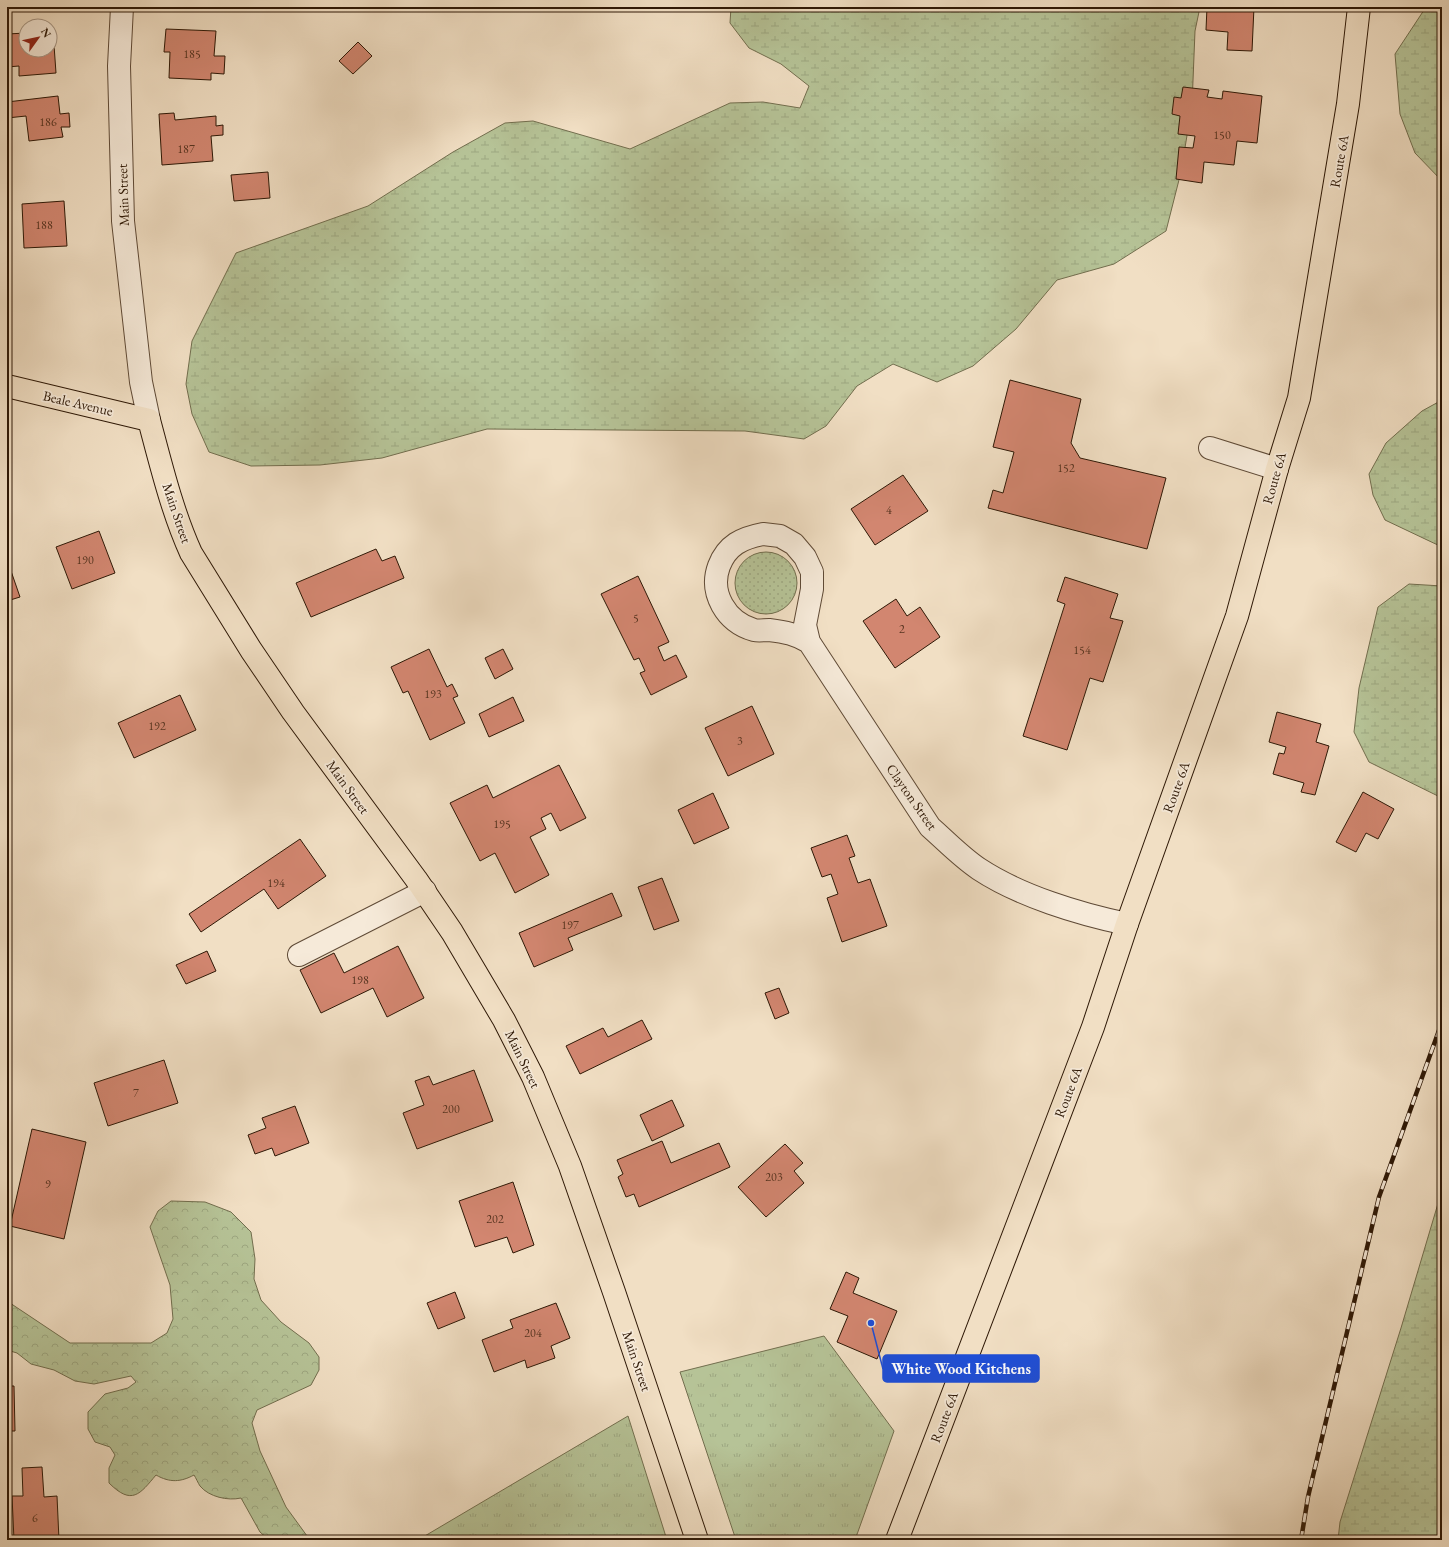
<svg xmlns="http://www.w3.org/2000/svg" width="1449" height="1547" viewBox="0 0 1449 1547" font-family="'EB Garamond',serif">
  <defs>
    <pattern id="grass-dots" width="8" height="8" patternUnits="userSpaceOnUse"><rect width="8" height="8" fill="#b6c397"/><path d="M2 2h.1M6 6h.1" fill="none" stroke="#9da781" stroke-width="1.8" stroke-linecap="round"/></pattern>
    <pattern id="forest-crowns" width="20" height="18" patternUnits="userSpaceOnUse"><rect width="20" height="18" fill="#b6c397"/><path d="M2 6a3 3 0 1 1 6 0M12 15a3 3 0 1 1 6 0" fill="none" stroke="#9da781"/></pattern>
    <pattern id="wetland-marsh" width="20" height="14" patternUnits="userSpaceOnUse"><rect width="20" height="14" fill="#b6c397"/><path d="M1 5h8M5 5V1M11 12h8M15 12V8" fill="none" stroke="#9da781"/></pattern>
    <pattern id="park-tufts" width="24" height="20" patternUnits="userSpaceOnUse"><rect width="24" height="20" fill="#b6c397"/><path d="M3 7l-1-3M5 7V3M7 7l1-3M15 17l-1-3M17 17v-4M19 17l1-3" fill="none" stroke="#9da781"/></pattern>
  </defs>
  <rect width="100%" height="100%" fill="#f1dfc4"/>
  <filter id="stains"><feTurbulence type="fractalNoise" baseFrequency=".005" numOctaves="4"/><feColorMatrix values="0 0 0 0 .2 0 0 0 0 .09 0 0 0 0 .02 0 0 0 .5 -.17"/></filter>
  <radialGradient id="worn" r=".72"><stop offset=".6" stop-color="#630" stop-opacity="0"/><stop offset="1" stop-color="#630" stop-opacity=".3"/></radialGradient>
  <path fill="url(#grass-dots)" stroke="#726e4e" d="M735 583a31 31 0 1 1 62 0a31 31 0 1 1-62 0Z"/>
  <path fill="url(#forest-crowns)" stroke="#726e4e" d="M171,1201l34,1 26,10 20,20 4,27 -1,20 7,21 20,22 28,21 10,14v13l-8,15 -54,25 -5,13 8,28 26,56 24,33h-41l-9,-8 -19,-34c-13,3 -32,-1 -41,-12 -2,-3 -4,-8 -6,-11 -13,7 -24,8 -38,0 -16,19 -24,31 -47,8v-15l6,-13 -5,-8 -15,-5 -7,-13v-17l17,-18 23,-6 8,-6 -5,-6 -37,8 -19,-3 -21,-11 -23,-6 -14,-11 -10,-3v-49l63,42h81l16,-10 6,-14 -3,-34 -20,-58 8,-16z"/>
  <path fill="url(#wetland-marsh)" stroke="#726e4e" d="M731,7h469l-5,24 -3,74 -11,67 -15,59 -52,33 -57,16 -41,49 -43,37 -36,16 -44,-18 -36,22 -31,40 -22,13 -59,-8 -258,-2 -105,29 -62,7 -69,1 -42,-14 -17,-38 -6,-30 6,-43 44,-88 132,-47 85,-54 52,-29 28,-2 97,28 100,-46 33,-1 37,6 9,-22 -28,-22 -32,-16 -19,-25z
    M1426,7h16v174l-27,-28 -15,-39 -5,-60z
    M1442,400v147l-57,-27 -12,-25 -4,-21 17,-31 36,-32z
    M1409,584l33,2v212l-73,-36 -15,-30 5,-44 19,-81z
    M1442,1190v350h-104l2,-18 61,-194z"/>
  <path fill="url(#park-tufts)" stroke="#726e4e" d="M824,1336l70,95 -39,109h-119l-56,-168z
    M628,1416l39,124h-249z"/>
  <path fill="#d28670" stroke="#2e1806" d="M1207,7h47l-2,44 -25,-1 1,-18 -22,-2z
    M166,29l50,2 -2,25h11l-1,18 -13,-1v7l-42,-2 1,-26h-6z
    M50,31h3l3,42 -37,3v-10l-12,1v-33l19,-1v17h24z
    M358,42l14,14 -19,18 -14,-13z
    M1183,87l26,3 -2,7 15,2 1,-8 39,5 -5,47 -20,-2 -3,24 -30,-3 -2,21 -26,-4 3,-32 14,1 2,-12 -17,-2 2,-18 -8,-2 2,-17 7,1z
    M58,96l2,18 9,-1 1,14h-9l2,10 -34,4 -3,-25 -19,2v-16z
    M174,113l1,7 41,-4v10l7,-1v10l-12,1 2,25 -51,4 -3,-51z
    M268,172l2,26 -36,3 -3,-26z
    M64,201l3,45 -43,2 -2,-44z
    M1010,380l71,19 -10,44 9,15 86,20 -19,71 -159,-41 5,-18 10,3 11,-41 -21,-5z
    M903,475l25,36 -53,34 -24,-36z
    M99,531l16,42 -43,16 -16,-42z
    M376,549l6,12 13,-5 9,22 -93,39 -15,-34z
    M11,571l9,26 -13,4v-29z
    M638,576l31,66 -11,5 6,14 12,-6 11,22 -36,18 -11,-22 5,-2 -6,-13 -5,2 -33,-66z
    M1065,577l53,17 -8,24 13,3 -20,61 -13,-4 -23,72 -44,-14 42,-132 -8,-3z
    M896,599l11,17 13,-9 20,30 -45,31 -32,-47z
    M429,649l18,38 5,-3 6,12 -5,2 12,25 -35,17 -22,-49 -5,2 -12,-26z
    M503,649l10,20 -18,10 -10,-21z
    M180,695l16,35 -62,28 -16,-35z
    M513,697l11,24 -35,16 -10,-23z
    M752,706l22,48 -46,22 -23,-48z
    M1277,712l44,12 -5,18 13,4 -14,49 -14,-3 3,-9 -31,-9 6,-21 5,1 2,-7 -17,-5z
    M559,765l27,53 -26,13 -9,-18 -10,5 5,11 -16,8 19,38 -34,18 -20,-40 -15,8 -30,-58 37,-18 6,13z
    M1363,792l31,17 -16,30 -12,-6 -10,19 -20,-10z
    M713,793l16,35 -35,16 -16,-34z
    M847,835l8,21 -6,2 9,25 12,-4 17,47 -45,16 -15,-44 11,-4 -7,-20 -9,3 -11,-29z
    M300,839l26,37 -48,33 -14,-20 -63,43 -12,-18z
    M662,878l17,43 -25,9 -16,-43z
    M612,893l10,23 -54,22 5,12 -39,17 -15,-34z
    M398,946l26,52 -37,19 -14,-29 -52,25 -21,-43 34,-17 10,20z
    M207,951l9,20 -30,13 -10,-19z
    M779,988l10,25 -14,6 -10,-26z
    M642,1020l10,19 -72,35 -14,-28 37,-18 5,9z
    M164,1060l14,43 -70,23 -14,-43z
    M474,1070l19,51 -76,28 -14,-36 21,-8 -9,-24 14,-5 4,9z
    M672,1100l12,26 -32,15 -12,-26z
    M295,1106l14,37 -34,13 -3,-8 -17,6 -7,-19 18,-7 -4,-10z
    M32,1129l54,13 -22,97 -54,-13z
    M662,1141l9,22 48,-20 11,24 -91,40 -5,-13 -8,3 -8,-20 5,-3 -6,-14z
    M785,1144l18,19 -9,8 10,12 -38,34 -28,-30z
    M513,1182l21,63 -21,8 -6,-16 -32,10 -16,-46z
    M846,1272l13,6 -6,15 44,18 -20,48 -40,-17 11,-26 -18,-7z
    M455,1292l10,26 -27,11 -11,-26z
    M556,1303l14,35 -19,8 4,12 -28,10 -2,-8 -31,12 -12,-32 31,-12 -3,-8z
    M7,1386h7l1,45h-8z
    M42,1467l2,30 13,-1 2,44h-45l-2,-44h11l-1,-28z"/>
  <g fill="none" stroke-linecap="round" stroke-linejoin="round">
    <defs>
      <path id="minor" d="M122,7l-3,59 4,155 18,161 8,38
        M1210,448l67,21
        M763,534l17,2 14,8 11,13 7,15v17l-7,36 4,17c-14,-8 -23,-10 -40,-12 -5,0 -10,1 -15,0 -28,-8 -45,-37 -35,-64 8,-21 23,-28 44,-32z
        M809,642l121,185c16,14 31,30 49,42 41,27 100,45 148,55
        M299,955l126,-64"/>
      <path id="major" d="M7,386l142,34c12,45 23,91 42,133l60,97 42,62 123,167 36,53 52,88 29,57 37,89 44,126 83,248
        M897,1540l196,-513 34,-103 110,-308 40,-147 22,-71 49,-294 11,-97"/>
    </defs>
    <use href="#minor" stroke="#5f4a36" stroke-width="24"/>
    <use href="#major" stroke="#2e1806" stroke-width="24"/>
    <use href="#minor" stroke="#f6ead9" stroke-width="22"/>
    <use href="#major" stroke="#f1dfc4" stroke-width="22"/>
    <defs>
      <path id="rail" d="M1301,1540l7,-43 71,-300 63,-175"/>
    </defs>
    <use href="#rail" stroke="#2e1806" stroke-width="4.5"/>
    <use href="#rail" stroke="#f6ead9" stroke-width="3" stroke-dasharray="9" stroke-linecap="butt"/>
  </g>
  <g text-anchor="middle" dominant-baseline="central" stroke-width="3.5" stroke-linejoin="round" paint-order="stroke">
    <g font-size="12" fill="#573420">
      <text x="192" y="54">185</text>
      <text x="48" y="122">186</text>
      <text x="1222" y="135">150</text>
      <text x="186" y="149">187</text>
      <text x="44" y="225">188</text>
      <text x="1066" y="468">152</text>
      <text x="889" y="510">4</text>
      <text x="85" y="560">190</text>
      <text x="636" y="618">5</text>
      <text x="902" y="629">2</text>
      <text x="1082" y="650">154</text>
      <text x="433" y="694">193</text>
      <text x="157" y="726">192</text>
      <text x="740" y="741">3</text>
      <text x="502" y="824">195</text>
      <text x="276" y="883">194</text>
      <text x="570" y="925">197</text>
      <text x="360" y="980">198</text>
      <text x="136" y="1093">7</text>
      <text x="451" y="1109">200</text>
      <text x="774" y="1177">203</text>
      <text x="48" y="1184">9</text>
      <text x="495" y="1219">202</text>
      <text x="533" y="1333">204</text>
      <text x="35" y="1518">6</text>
    </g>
    <g font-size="14" fill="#2e1806" stroke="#f6ead9">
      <text transform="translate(1339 161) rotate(-80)">Route 6A</text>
      <text transform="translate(123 195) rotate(-92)">Main Street</text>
      <text transform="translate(78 403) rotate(13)">Beale Avenue</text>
      <text transform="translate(1274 478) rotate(-74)">Route 6A</text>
      <text transform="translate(177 513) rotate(71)">Main Street</text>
      <text transform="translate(348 787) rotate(54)">Main Street</text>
      <text transform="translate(1176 787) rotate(-70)">Route 6A</text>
      <text transform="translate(912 797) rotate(55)">Clayton Street</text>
      <text transform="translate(523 1059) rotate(64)">Main Street</text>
      <text transform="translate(1068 1092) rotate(-69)">Route 6A</text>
      <text transform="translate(637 1361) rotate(71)">Main Street</text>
      <text transform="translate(944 1417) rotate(-69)">Route 6A</text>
    </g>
  </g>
  <path fill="none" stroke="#1d4ed8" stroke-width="1.5" d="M871 1323L883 1369"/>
  <circle fill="#1d4ed8" stroke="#f6ead9" stroke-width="1.5" cx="871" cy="1323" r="4"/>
  <rect fill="#1d4ed8" stroke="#1d4ed8" stroke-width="1.5" x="883" y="1355" width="156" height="27" rx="4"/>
  <g font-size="15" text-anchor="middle" font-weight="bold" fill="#fff">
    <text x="961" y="1374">White Wood Kitchens</text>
  </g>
  <rect width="1449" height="1547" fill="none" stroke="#f1dfc4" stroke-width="24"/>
  <rect x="8" y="8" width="1433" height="1531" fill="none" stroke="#2e1806" stroke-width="2"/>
  <rect x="12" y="12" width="1425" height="1523" fill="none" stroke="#2e1806"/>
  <g transform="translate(38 38) rotate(57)"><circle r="19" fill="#f6ead9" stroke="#a69685"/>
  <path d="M0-3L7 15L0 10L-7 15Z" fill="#8f2418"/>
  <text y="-6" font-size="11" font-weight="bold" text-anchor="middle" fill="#2e1806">N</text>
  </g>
  <rect width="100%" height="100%" filter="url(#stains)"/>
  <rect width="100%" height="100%" fill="url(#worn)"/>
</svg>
